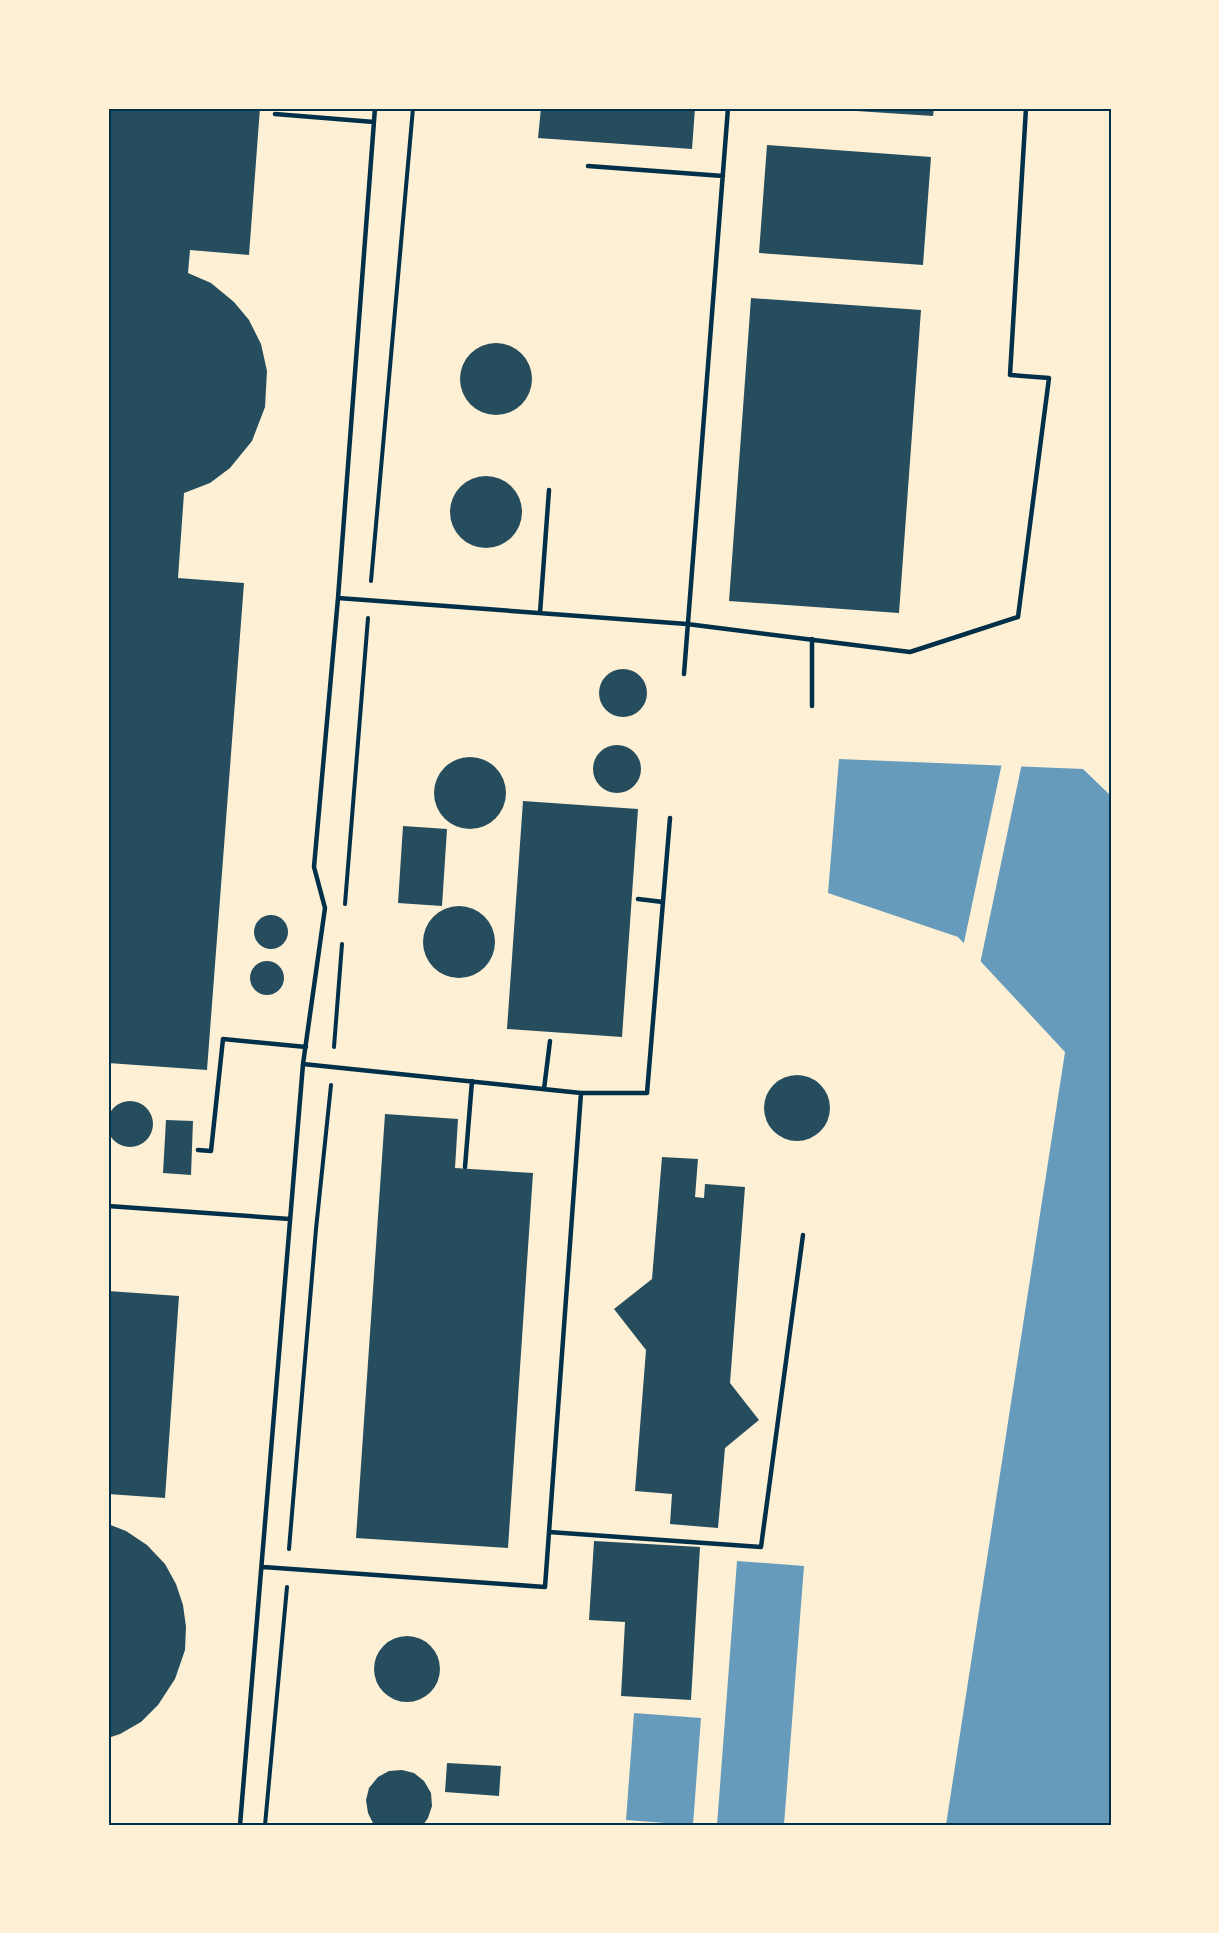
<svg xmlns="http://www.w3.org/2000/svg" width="1219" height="1933" viewBox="0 0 1219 1933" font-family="Lato,sans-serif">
  <rect width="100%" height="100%" fill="#fdf0d5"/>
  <path fill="#669bbc" d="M839,759l244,10 28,27v1029h-165l119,-773 -107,-115 -130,-44z
    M737,1561l67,5 -20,259h-67z
    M634,1713l67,5 -8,107 -67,-5z"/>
  <path fill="#fdf0d5" d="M1002,763h20l-42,201 -17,-17z"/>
  <path fill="#264d5e" d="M108,108h152l-11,147 -59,-5 -2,23 23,10 23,19 15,18 12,24 6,27 -2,36 -13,34 -22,27 -20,15 -26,10 -6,85 66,5 -37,487 -99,-7z
    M541,108h154l-3,41 -154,-11z
    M841,108h93l-1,8 -92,-6z
    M767,145l164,12 -8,108 -164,-12z
    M751,298l170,12 -22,303 -170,-12z
    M460 379a36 36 0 1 1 72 0a36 36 0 1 1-72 0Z
    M450 512a36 36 0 1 1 72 0a36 36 0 1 1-72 0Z
    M599 693a24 24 0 1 1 48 0a24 24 0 1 1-48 0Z
    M593 769a24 24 0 1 1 48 0a24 24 0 1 1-48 0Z
    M434 793a36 36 0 1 1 72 0a36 36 0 1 1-72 0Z
    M523,801l115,8 -16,228 -115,-8z
    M403,826l44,3 -5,77 -44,-3z
    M423 942a36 36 0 1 1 72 0a36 36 0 1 1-72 0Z
    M254 932a17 17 0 1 1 34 0a17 17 0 1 1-34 0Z
    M250 978a17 17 0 1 1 34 0a17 17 0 1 1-34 0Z
    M764 1108a33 33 0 1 1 66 0a33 33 0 1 1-66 0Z
    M107 1124a23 23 0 1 1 46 0a23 23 0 1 1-46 0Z
    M385,1114l73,5 -3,49 78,5 -25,375 -152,-10z
    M166,1120l27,1 -2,54 -28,-2z
    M662,1157l36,2 -3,38 9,1 1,-14 40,3 -15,196 29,37 -34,28 -7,80 -48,-4 2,-30 -37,-3 11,-141 -32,-41 38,-30z
    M108,1291l71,5 -14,202 -57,-4z
    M108,1524l18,7 21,14 18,19 11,20 7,21 3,22 -1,23 -10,29 -17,26 -17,17 -21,12 -12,4z
    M594,1541l106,6 -9,153 -70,-4 4,-74 -36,-2z
    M374 1669a33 33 0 1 1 66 0a33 33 0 1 1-66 0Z
    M447,1763l54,3 -2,30 -54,-4z
    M402,1770l12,3 10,8 7,12 1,13 -4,12 -5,7h-49l-6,-12 -2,-13 3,-12 9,-11 11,-6z"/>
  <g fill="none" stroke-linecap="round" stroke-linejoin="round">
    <path stroke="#003049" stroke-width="4" d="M371,581l42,-473
      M345,904l23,-286
      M334,1047l8,-103
      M289,1549l27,-320 15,-144
      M265,1825l22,-238"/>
    <path stroke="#003049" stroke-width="4.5" d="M275,114l99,8
      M588,166l135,10
      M338,598l349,26 223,28 108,-35 31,-239 -39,-3 16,-267
      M540,613l9,-123
      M812,639v67
      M684,674l44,-566
      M638,899l25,3
      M303,1064l278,29h66l23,-275
      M544,1089l6,-48
      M198,1150l13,1 12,-112 83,8
      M465,1167l7,-86
      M108,1206l182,13
      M549,1532l212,15 42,-312
      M263,1567l282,20 36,-494
      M240,1825l63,-761 22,-156 -11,-41 24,-269 37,-490"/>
  </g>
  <rect width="1219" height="1933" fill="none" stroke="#fdf0d5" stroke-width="219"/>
  <rect x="110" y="110" width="1000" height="1714" fill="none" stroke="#003049" stroke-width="2"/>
</svg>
